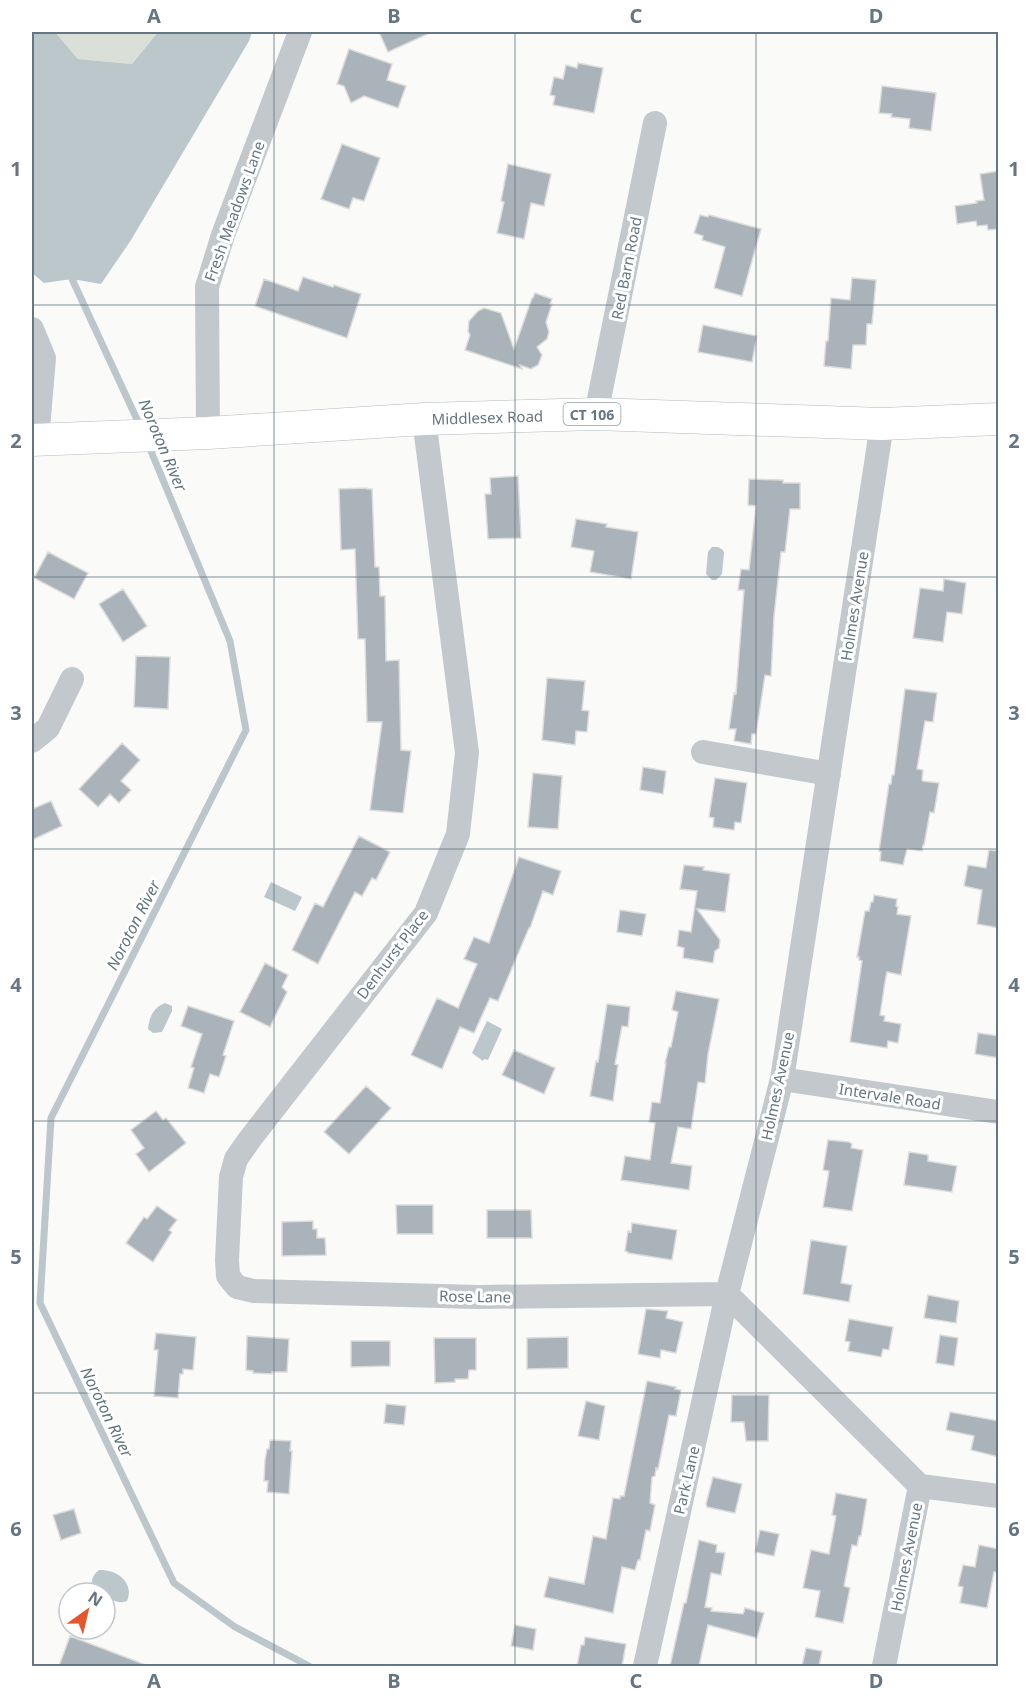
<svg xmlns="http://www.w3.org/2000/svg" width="1030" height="1698" viewBox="0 0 1030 1698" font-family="'Noto Sans',sans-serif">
  <rect width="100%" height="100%" fill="#fafaf8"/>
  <path fill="#dadfd7" d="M55,32h103l-26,32 -54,-5z"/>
  <path fill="#bbc7cb" d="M32,32h23l23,27 54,5 26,-32h94l-3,9 -118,199 -30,44 -29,-5 -28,4 -12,-10z
    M712,547h6l5,3 1,3 -2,21 -6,6h-4l-6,-6 2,-22z
    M271,882l31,15 -7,14 -31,-14z
    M165,1003l7,3v5l-10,21 -9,1 -5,-4c1,-12 6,-22 17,-26z
    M487,1021l15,8 -14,31 -4,-1 -1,2 -11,-8z
    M99,1570c17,-1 36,12 28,31 -14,5 -18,-7 -29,-9 -8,-8 -8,-15 1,-22z"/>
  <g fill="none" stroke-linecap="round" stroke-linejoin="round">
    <path stroke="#bbc7cb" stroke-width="7" d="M70,271l2,8 69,149
      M148,444l82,197 16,89 -195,388 -11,185 134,280 61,44 74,39"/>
  </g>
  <path fill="#aab3b9" stroke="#dcdcda" stroke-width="1.5" d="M379,32h53l-44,20z
    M349,49l43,15 -5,16 19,6 -8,22 -34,-12 -13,7 -7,-17 -7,-2z
    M578,63l25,5 -9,45 -41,-8 2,-9 -5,-1 4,-18 9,2 3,-14 11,3z
    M882,86l54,7 -5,38 -22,-3 1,-9 -19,-2 1,-3 -13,-1z
    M342,144l38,14 -16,43 -11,-3 -4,11 -28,-10z
    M508,164l43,10 -7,32 -13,-3 -7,36 -27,-6 7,-31 -3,-1z
    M999,171v58l-11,1 -1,-5 -10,1 -1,-5 -19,3 -2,-18 22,-3 -1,-2 8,-1 -4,-26z
    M700,215l8,2 1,-2 52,14 -19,67 -28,-8 11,-41 -23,-7 1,-4 -9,-3z
    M303,277l30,10 1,-2 27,9 -14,44 -92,-32 9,-27 34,12z
    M852,278l24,2 -4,44h-5l-1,21h-13l-2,24 -27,-3 2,-25h2l3,-43 19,2z
    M535,293l17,6 -2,5h2l-6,18 3,10 -2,7 -10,8 5,8 -4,10 -7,4 -11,-4 2,4 -57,-19 5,-15 -2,-4 1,-10 9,-10 6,-3 17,5 13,36 18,-51h1z
    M703,325l54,11 -5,26 -54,-10z
    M518,476l3,62 -33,1 -3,-45h6l-1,-16z
    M749,479l34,1v3h17v26h-10l-5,43h-4l-7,64 -3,60 -6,-1 -9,59h-4l-1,10 -17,-3 2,-12h-7l5,-36 2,1 8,-104h-6l3,-21 8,1 7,-64 -8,-1z
    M367,488v1h5l3,78h4l1,29h5l1,65 13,-1 2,90 10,1 -8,62 -33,-3 12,-88h-15l-2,-83h-7l-3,-90 -14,1 -2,-61z
    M576,519l31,5 -1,3 32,5 -7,47 -41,-7 4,-21 -23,-4z
    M48,552l40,21 -14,26 -40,-21z
    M944,579l22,4 -4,31 -15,-2 -4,30 -30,-4 7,-50 23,3z
    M123,589l24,37 -24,16 -24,-38z
    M136,656l34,1 -2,52 -34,-2z
    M547,678l38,3 -3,29 7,1 -2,21 -11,-1 -1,14 -33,-5z
    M905,689l32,4 -4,29 -8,-1 -8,48 6,1 -1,10 1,1 16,2 -5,30 -4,-1 -6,33h-1l-1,6 -15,-2 -4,16 -23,-4 1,-9 -2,-1 10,-67h2l1,-9h2z
    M122,743l18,17 -19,21 10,9 -12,13 -9,-9 -12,13 -19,-18z
    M643,767l23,4 -3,23 -23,-4z
    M533,773l29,3 -4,53 -30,-2z
    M715,778l32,5 -6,40 -6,-1 -1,8 -21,-3 1,-9 -5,-1z
    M51,801l11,25 -30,14v-31z
    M359,836l31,16 -14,28 -4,-2 -10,18 -7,-4 -37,72 -26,-14 23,-47 8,4z
    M989,850l10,1v77l-22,-4 5,-34 -18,-4 4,-21 18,3z
    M519,857l42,14 -8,24 -10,-4 -13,37h-1l-31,73 -8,-3 -16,35 -14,-6 -18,42 -31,-14 26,-57 21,10 19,-44 -13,-5 10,-22 15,6z
    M684,865l20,2 -1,3 27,4 -5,38 -28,-3 23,31 -1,8 -4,3 -2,12 -30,-5 1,-10 -7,-2 2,-16 12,2 6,-41 -17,-2z
    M874,895l23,4 -1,7 2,1 -1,7 14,2 -10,59 -14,-3 -2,10 -5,33 5,1 -1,5 17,3 -3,19 -10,-2 -1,7 -37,-6 12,-81 -3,-1v-3h-2l8,-46h4l2,-9h2z
    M620,910l26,4 -4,22 -25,-4z
    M265,963l23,12 -6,12 5,5 -17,35 -30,-15z
    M676,991l43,8 -11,55 -3,29 -7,-1 -7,47 -13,-2 -7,36 21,3 -3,24 -68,-10 4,-24 25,4 5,-37 -6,-1 3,-20 8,1 6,-40h-1l4,-16h2l7,-35 -6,-2z
    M607,1004l23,3 -2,20 -6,-1 -7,38 3,1 -5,36 -23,-5 6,-35 2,1z
    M188,1006l46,15 -11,34 3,1 -7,21 -9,-3 -6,19 -16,-5 6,-20 -3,-1 11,-33 -21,-8z
    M978,1033l21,3v22l-24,-4z
    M514,1050l41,18 -11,26 -42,-19z
    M366,1086l25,22 -42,46 -25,-22z
    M156,1111l7,9 3,-2 20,25 -37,29 -13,-18 8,-6 -13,-18z
    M828,1140l21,2 3,2 -1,4 12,2 -11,61 -29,-4 6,-36 -6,-1z
    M909,1152l19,3v6l29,5 -5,26 -48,-7z
    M396,1205h37v29h-36z
    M157,1206l20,14 -8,10 3,2 -19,30 -27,-19 18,-26 3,2z
    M487,1210h44l1,28h-45z
    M313,1221v8h4v9h8l1,17 -44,1v-34z
    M632,1223l45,7 -5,30 -44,-7v-1l-3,-1 3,-20 3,1z
    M811,1240l36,6 -6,37 11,2 -3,17 -46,-8z
    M928,1295l31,6 -3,22 -32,-5z
    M646,1309l22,2 -2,7 17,4 -7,31 -15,-3 -1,8 -22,-4z
    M849,1319l44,8 -4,23 -6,-1 -2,8 -33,-6 2,-9 -5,-1z
    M156,1333l40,4 -3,33 -10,-1v5h-3l-2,24 -24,-2 4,-46h-4z
    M940,1335l18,3 -4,28 -18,-3z
    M247,1336l42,3 -2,33h-15v2l-19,-1v-2l-7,-1z
    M568,1337v31l-41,1v-31z
    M434,1338h42v32h-7l-1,9h-13v3l-20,1z
    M351,1341h39v25l-39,1z
    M647,1381l29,6 -1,2 6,1 -5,26 -7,-1 -11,54 -2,-1 -1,8 -3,1 -2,26 5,2 -5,26 -4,-1 -6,30h-2l-3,10 -13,-3 -9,46 -69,-16 5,-20 35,7 9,-48 13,3 7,-41 7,1v-3h4z
    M732,1395h37l-1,46h-22l-2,-19h-13z
    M586,1401l19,5 -6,34 -21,-4z
    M386,1404l20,2 -2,19 -20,-2z
    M950,1412l49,9v36l-28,-7 3,-14 -28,-6z
    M270,1440l21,1 -1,10h2l-3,43 -22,-2 1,-11h-4l1,-21 2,-11h2z
    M713,1477l29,7 -7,29 -28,-6 -1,-3z
    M836,1493l31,6 -6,37h-2l-2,10 -5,-1 -8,41 6,2 -7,35 -28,-6 5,-26 -17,-3 8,-38 18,4 7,-38 -4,-1z
    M74,1509l7,24 -20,7 -8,-25z
    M760,1530l19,4 -5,22 -19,-4z
    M699,1540l18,5 -1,7 9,1 -4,22 -10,-2 -6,34 7,1 -1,3 32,3 2,-6 19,5 -7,25 -49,-13 -9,41h-29l14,-63h2z
    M979,1545l20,4v24l-5,-1 -7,36 -27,-5 3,-16 -5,-1 5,-21 12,2z
    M515,1625l21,4 -3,21 -22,-4z
    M70,1636l76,29v1h-87z
    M585,1637l41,7 -4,22h-45l4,-21h3z
    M806,1648l16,3 -3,15h-17z"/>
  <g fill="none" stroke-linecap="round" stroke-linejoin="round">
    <defs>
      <g id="major">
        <path id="s1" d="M32,440l176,-7 216,-14 172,-5 286,10 116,-5"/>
      </g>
    </defs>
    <use href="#major" stroke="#b5babe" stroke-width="33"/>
    <path stroke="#c3c8cc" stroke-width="24" d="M32,329l12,29 -7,82
      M596,414l59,-291
      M424,419l43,334 -9,81 -32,79 -176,226 -14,20 -5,18 -4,83 1,16 9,11 17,4 224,6 249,-3 -82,372
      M882,424l-100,655 -55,215 193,192 -36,180
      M208,433l-1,-146 16,-52 77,-203
      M32,741l16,-13 24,-49
      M703,752l126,22
      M782,1079l216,33
      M920,1486l78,10"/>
    <use href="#major" stroke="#fff" stroke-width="32"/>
  </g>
  <path fill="none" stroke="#657683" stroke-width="1.5" stroke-opacity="0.55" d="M274,32v1634M515,32v1634M756,32v1634M32,305h966M32,577h966M32,849h966M32,1121h966M32,1393h966"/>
  <g text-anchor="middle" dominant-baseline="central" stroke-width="6" stroke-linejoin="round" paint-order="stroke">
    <rect fill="#fff" stroke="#939fa8" stroke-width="1.5" x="563.5" y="403" width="57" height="22" rx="4.5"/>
    <g font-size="14" font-weight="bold" fill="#657683">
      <text x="592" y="414">CT 106</text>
    </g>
    <g font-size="15" fill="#657683" stroke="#fff">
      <text transform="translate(234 211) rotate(-70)">Fresh Meadows Lane</text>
      <text transform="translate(626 268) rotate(-79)">Red Barn Road</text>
      <text stroke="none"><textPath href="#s1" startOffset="456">Middlesex Road</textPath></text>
      <text transform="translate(854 606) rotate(-81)">Holmes Avenue</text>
      <text transform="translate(392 954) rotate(-53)">Denhurst Place</text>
      <text transform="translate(777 1086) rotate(-78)">Holmes Avenue</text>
      <text transform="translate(890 1096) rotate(9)">Intervale Road</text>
      <text transform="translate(475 1296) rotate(1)">Rose Lane</text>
      <text transform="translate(686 1480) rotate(-77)">Park Lane</text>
      <text transform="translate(906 1557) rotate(-79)">Holmes Avenue</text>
    </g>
    <g font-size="16" font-style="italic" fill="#60757c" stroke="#fff">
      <text transform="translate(163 445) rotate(67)">Noroton River</text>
      <text transform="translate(133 925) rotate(-63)">Noroton River</text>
      <text transform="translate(107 1412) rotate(64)">Noroton River</text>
    </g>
  </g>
  <rect width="1030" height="1698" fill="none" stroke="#ffffff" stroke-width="66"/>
  <g transform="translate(87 1611) rotate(34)"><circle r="28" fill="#ffffff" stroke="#c1c8cd" stroke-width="1.5"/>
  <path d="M0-4.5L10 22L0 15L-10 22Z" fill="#e4572e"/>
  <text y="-9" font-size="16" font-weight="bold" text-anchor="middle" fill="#657683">N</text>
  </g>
  <rect x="33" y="33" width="964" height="1632" fill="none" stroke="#657683" stroke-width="2"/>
  <g font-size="20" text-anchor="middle" font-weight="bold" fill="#657683">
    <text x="154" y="23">A</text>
    <text x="394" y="23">B</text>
    <text x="636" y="23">C</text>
    <text x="876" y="23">D</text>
    <text x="16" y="176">1</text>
    <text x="1014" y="176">1</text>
    <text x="16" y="448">2</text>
    <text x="1014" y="448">2</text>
    <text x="16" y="720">3</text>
    <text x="1014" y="720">3</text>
    <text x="16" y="992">4</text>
    <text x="1014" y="992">4</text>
    <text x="16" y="1264">5</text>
    <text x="1014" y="1264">5</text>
    <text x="16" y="1536">6</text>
    <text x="1014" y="1536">6</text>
    <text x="154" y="1688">A</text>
    <text x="394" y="1688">B</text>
    <text x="636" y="1688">C</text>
    <text x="876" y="1688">D</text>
  </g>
</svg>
